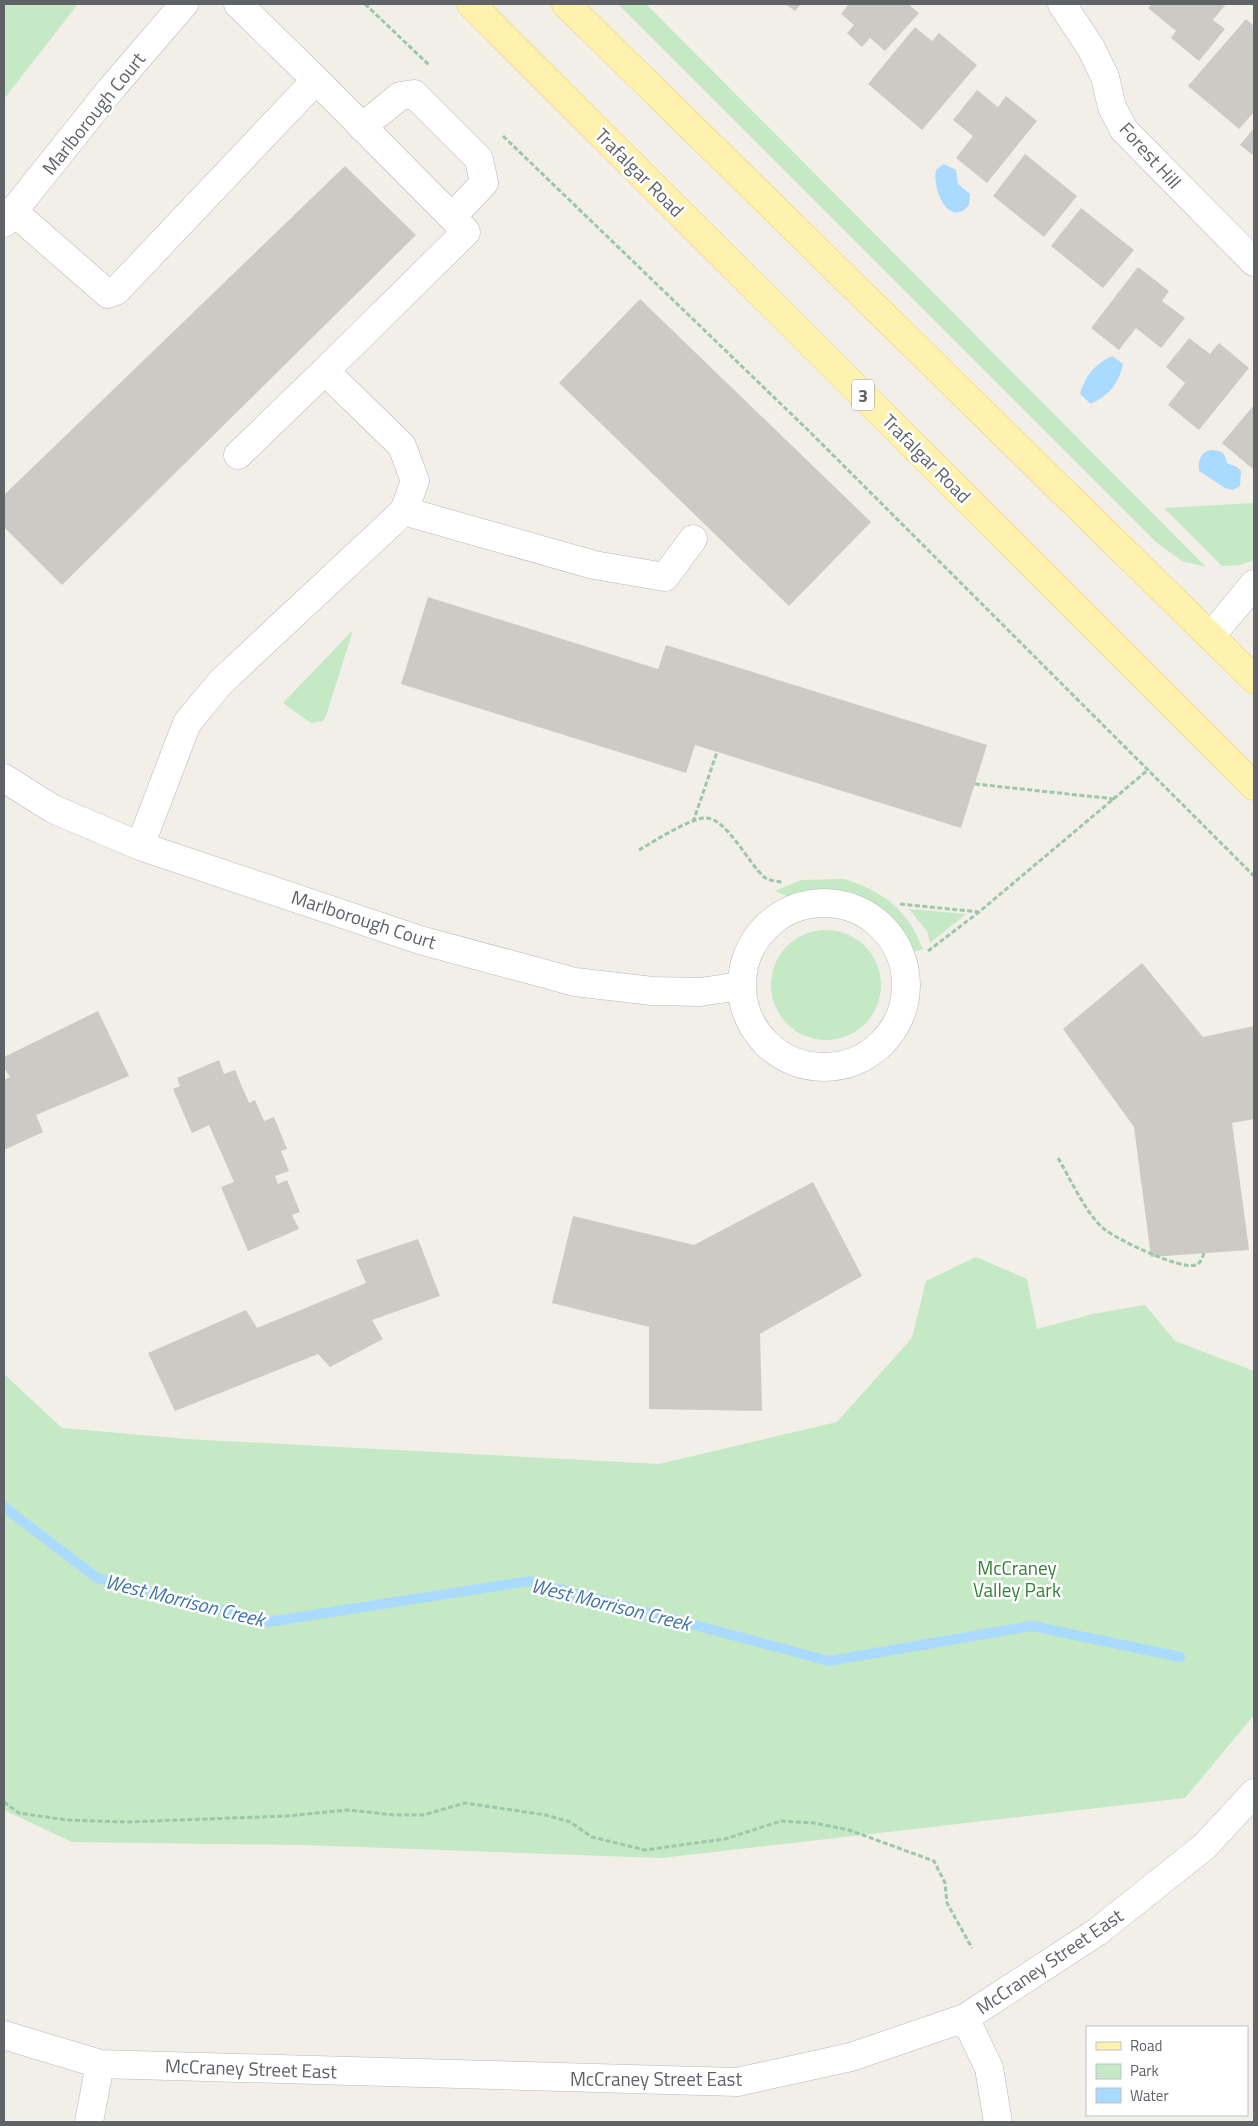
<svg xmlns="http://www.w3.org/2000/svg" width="1258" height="2126" viewBox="0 0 1258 2126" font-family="'Titillium Web',sans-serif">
  <rect width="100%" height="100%" fill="#f1efe8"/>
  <path fill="#c5e8c5" d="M4,4h74l-74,95z
    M618,4h28l560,563 -24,-6 -25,-18z
    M1254,503v57l-14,5 -18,1 -58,-58z
    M353,630l-27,86 -3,5 -12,2 -28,-20z
    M844,879c39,12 64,31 79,70l-13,4c-18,-38 -48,-61 -90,-60 -9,0 -18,4 -27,4 -5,0 -13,-4 -18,-6l26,-11z
    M909,909l57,5 -36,29 -3,-12z
    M771 985a55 55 0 1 1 110 0a55 55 0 1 1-110 0Z
    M976,1257l51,22 10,50 56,-15 52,-9 30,36 79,30v344l-69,83 -524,60 -357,-13 -232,-3 -68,-32v-436l58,54 125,11 472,25 178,-42 75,-84 14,-57z"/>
  <path fill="#aadaff" d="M944,164l12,6 2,14 12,10 -1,11c-20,24 -37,-16 -33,-35z
    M1112,356l11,8c-5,21 -13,30 -32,40l-11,-10c6,-19 14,-29 32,-38z
    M1212,450c11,1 12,2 15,13l10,4 4,4 -1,15 -7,4 -8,-2 -26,-17c-1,-11 1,-19 13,-21z"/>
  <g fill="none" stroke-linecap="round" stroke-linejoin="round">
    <path stroke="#aadaff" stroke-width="10" d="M4,1507l93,71 171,44 261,-41 300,80 203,-35 148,31"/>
  </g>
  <path fill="#cccac5" d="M785,4h16l-6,7z
    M849,4h59l11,9 -34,38 -15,-13 -8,9 -15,-14 7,-8 -13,-11z
    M1152,4h74l-13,16 12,9 -26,32 -28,-23 5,-7 -28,-23z
    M1246,19l8,7v86l-15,17 -51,-43z
    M915,27l17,14 7,-8 38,32 -55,65 -54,-46z
    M977,90l21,17 8,-11 31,25 -50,62 -31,-25 17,-22 -20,-16z
    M1254,128v28l-14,-11z
    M1025,154l52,42 -33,41 -51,-41z
    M345,166l71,69 -354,350 -58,-58v-32z
    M1081,208l53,42 -31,38 -52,-42z
    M1138,267l31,24 -7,10 23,17 -24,30 -25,-20 -17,22 -28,-22z
    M640,299l231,223 -82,84 -230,-223z
    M1189,338l21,16 9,-11 30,25 -50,62 -31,-25 17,-22 -19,-16z
    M1254,405v65l-32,-27z
    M428,597l230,72 8,-24 321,100 -26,83 -266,-83 -9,28 -285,-89z
    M1142,963l61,74 51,-11v93l-22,4 17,127 -98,7 -17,-130 -71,-98z
    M98,1011l31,65 -93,39 7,17 -39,18v-70l6,-3 -6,-9v-11z
    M219,1060l5,14 11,-4 14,33 6,-3 9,21 10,-4 13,32 -6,2 8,20 -14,5 3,8 9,-4 13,32 -8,3 7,14 -51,22 -27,-64 13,-5 -25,-57 -17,8 -19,-44 7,-3 -3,-8z
    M813,1182l49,94 -102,58 2,77 -113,-2v-82l-97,-24 21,-87 121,29z
    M418,1239l22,57 -68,24 11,19 -53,28 -12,-13 -143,57 -27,-58 98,-43 11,18 109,-45 -10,-23z"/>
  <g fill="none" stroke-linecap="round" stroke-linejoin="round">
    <defs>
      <path id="minor" d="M1062,4l29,44 14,29 7,30 12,23 130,132
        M316,80l136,137 32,-34 -5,-24 -65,-65 -14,2 -38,31
        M14,212l94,82 8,-3 200,-211 -78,-76
        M4,223l107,-134 73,-85
        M238,455l87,-84
        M404,511l190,54 71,12 28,-38
        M1211,636l43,-52
        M4,778l49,31 87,37 280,94 155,42 77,9 48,1 41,-6
        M140,846l47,-123 34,-41 183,-171 11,-30 -13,-35 -77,-75 141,-139 -14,-15
        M742 985a82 82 0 1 1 164 0a82 82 0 1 1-164 0Z
        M965,2018l24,50 9,54
        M4,2035l96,29 637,18 114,-25 114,-39 132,-86 108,-86 49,-53
        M89,2122l11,-58"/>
      <path id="major" d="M471,4l783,782
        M566,4l688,675"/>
    </defs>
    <use href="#minor" stroke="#b5b8bc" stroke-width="29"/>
    <use href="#major" stroke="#f2c960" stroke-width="29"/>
    <path stroke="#9cc7a9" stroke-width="3" stroke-dasharray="5 2.5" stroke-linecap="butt" d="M365,4l65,62
      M503,136l308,297 443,443
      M975,784l140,15
      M693,822l24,-70
      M639,850c16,-9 49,-31 66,-32 21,-1 44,46 59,59 5,4 12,4 18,5
      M900,904l79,8
      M928,951l51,-39 170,-143
      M1058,1158c12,20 28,56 46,71 14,11 76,41 92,36 5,-2 6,-7 8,-12
      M4,1802l15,11 48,7 59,2 160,-6 62,-6 46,5h29l42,-12 81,12 24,7 22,15 53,13 80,-11 56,-18 33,2 35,7 85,31 11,22 2,20 25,45"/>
    <use href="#minor" stroke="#fff" stroke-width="28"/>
    <use href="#major" stroke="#fff2af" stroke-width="28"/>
  </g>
  <g text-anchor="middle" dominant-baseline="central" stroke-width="5" stroke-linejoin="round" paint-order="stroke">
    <rect fill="#fff" stroke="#8f9295" stroke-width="1" x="852" y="379.5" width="22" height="31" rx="4"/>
    <g font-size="18" font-weight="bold" fill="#5f6368">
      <text x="863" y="395">3</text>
    </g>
    <g font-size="19" fill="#5f6368" stroke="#fff">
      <text transform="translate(93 113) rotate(-51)">Marlborough Court</text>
      <text transform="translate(1151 155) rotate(48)">Forest Hill</text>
      <text transform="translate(640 172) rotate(45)">Trafalgar Road</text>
      <text transform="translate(927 458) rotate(45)">Trafalgar Road</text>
      <text transform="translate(364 919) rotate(18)">Marlborough Court</text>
      <text transform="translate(1049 1961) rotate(-34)">McCraney Street East</text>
      <text transform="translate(251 2068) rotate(2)">McCraney Street East</text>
      <text x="656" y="2078">McCraney Street East</text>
    </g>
    <g font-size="19" fill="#348238" stroke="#fff">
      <text x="1017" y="1567">McCraney<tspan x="1017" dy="22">Valley Park</tspan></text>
    </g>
    <g font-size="20" font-style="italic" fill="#4174aa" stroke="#fff">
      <text transform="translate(185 1600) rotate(14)">West Morrison Creek</text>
      <text transform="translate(611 1604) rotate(14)">West Morrison Creek</text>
    </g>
  </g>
  <rect width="1258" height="2126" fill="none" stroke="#5f6368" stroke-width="10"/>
  <rect x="1086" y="2026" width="162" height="90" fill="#ffffff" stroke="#bfc1c3"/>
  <rect x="1096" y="2042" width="25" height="8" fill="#fff2af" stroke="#bfc1c3"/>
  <text x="1130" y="2051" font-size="15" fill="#5f6368">Road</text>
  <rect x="1096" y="2064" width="25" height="15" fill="#c5e8c5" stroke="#bfc1c3"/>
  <text x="1130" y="2076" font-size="15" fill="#5f6368">Park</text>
  <rect x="1096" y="2088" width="25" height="15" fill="#aadaff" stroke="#bfc1c3"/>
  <text x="1130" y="2101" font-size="15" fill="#5f6368">Water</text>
</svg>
